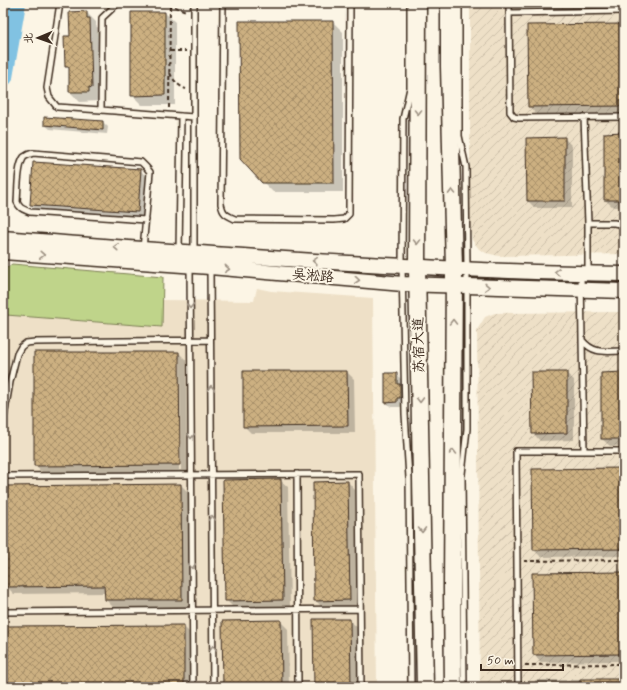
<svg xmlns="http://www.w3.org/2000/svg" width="627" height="690" viewBox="0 0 627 690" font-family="Mynerve,'LXGW WenKai TC',sans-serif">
  <defs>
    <pattern id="industrial-furrows" width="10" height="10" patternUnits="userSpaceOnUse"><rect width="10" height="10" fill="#eee0c7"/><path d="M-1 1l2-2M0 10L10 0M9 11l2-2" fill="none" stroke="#cdc0aa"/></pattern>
    <pattern id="building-cross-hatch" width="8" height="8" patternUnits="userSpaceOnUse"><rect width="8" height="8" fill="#ccb081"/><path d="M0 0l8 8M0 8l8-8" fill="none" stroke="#a78f69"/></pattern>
  </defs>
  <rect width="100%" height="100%" fill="#fcf5e5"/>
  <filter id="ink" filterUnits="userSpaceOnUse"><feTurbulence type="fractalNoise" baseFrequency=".025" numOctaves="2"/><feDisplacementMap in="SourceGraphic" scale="8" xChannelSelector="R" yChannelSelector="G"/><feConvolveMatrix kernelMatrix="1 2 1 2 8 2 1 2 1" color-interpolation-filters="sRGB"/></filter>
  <g filter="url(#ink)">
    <path fill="#eee0c7" d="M257,288l14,3 102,7 4,389h-374v-358l3,-14 155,12 1,-27 92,1z"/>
    <path fill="url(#industrial-furrows)" d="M470,3h154v251l-125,2 -13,-3 -7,-4 -7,-9 -2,-13z
      M624,312v375h-144l-3,-357 8,-13 10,-4z"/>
    <path fill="#bfd48a" stroke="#7d7f54" d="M12,264l151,13 -1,50 -156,-12 -3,14v-58z"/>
    <path fill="#0003" fill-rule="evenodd" d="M530,3h94v5l-88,1z
      M86,12l10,10v4l4,3 1,68h-3l1,4 -19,1 -10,-10v-22l-4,-4 5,-29z
      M165,13l10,9v83h-33l-10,-10z
      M333,22l10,10v160h-70l-10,-10z
      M624,25v88l-88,1 -7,-8z
      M103,122l5,5 -1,7 -57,-5 -5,-4z
      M624,133v74h-11l-8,-7z
      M564,138l8,8v62h-37l-7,-7z
      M140,170l10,10 -3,41 -106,-7 -10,-9z
      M179,353l7,7 1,112 -144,1 -8,-7zM178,359h2l1,111h-2z
      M347,372l7,7 1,54h-104l-7,-7z
      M566,373l8,7v60l-34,1 -7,-8z
      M624,373v73h-14l-8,-7z
      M396,374l5,5v8l3,3 1,12h-4v5h-10l-5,-5z
      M624,469v87l-83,1 -7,-7z
      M280,480l8,7 2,119 -56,2 -8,-8z
      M348,482l7,8 2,117 -34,1 -8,-8z
      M181,485l7,7 1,115h-76l-7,-7 -1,-7 -91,1 -7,-7z
      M624,573v88l-83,1 -7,-7z
      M349,620l8,7 1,60h-43z
      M280,621l8,8 1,58h-65z
      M183,626l8,8v53h-188v-60z
      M535,680h89v7h-89z"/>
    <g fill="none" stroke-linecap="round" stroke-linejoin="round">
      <path stroke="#81c2e2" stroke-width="20" d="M3,77l13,-74"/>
    </g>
    <path fill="url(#building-cross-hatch)" stroke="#3b2a1e" d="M87,11v7h3l2,70 -3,-1v5h-20v-25h-4l-1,-31h6l-1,-24z
      M131,12h34v83l-34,1z
      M239,21h94l1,162h-72l-22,-24z
      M624,24v82l-96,1 -1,-82z
      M44,117l59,4v9l-59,-5z
      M624,132v68h-20v-67z
      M565,137v64h-38l-1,-63z
      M33,162l108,7 -3,43 -108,-7z
      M34,352h145l1,113 -146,1z
      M243,371h104l1,55 -105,1z
      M531,372h36v61l-35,1z
      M624,372v67h-23v-66z
      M385,373h12v11h3v14h-3v4l-12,1z
      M624,468v81l-91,1 -1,-81z
      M281,479l2,121 -58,1 -2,-121z
      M348,481l2,119 -36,1 -1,-119z
      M181,484l1,116h-77l-1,-14 -98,1 -2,-101z
      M624,572v82l-91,1 -1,-82z
      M313,619h37l1,68h-37z
      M281,620l1,67h-59l-1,-66z
      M184,625v62h-181v-61z
      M580,679h44v8h-44z"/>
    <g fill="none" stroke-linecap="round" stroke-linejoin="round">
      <defs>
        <path id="service" d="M60,3l-13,85 2,9 8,10 44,3
          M118,3l-16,15 -1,92 93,7
          M223,3l-2,201c2,10 5,11 14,15l99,1 10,-1 5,-5 1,-211
          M410,3v85l-7,31 -1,147 3,148 4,64 2,209
          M459,3v133l7,31 1,102v160l-5,45 2,213
          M509,3l1,109 4,5 5,1 105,-1
          M509,13l115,-2
          M584,117l4,106v49
          M588,223h26l10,2
          M143,249l7,-77 -4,-5 -5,-5 -108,-9c-4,1 -6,2 -9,4 -7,9 -6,34 -7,45 3,7 6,7 13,10l116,8
          M179,251l2,-135
          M194,251v-248
          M190,266l3,421
          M210,268l3,419
          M581,274l1,66c12,15 24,11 42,11
          M582,340l2,111
          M3,423l7,-41 7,-28 4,-7 5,-4 9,-1 175,-2
          M297,474l1,213
          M3,476l356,-2 2,213
          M3,612l357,-3
          M518,687l-2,-236h108"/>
        <path id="secondary" d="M3,238c104,9 208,16 312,23 103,6 206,12 309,13
          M3,252l207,15 193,17 221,7"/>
        <path id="primary" d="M418,3l-1,264 8,420
          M449,3v63l5,203 -2,320 1,98"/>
      </defs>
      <use href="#service" stroke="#3b2a1e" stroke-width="8"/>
      <use href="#secondary" stroke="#3b2a1e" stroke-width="17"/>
      <use href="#primary" stroke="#3b2a1e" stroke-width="19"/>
      <path stroke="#3b2a1e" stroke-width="2" stroke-dasharray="4 3" stroke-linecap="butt" d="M142,3l1,3 27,-1 16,6
        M170,51h16
        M170,73c3,7 8,13 16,16
        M169,108l1,-105
        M524,561l100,-1
        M525,665l99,-1"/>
      <use href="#service" stroke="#fcf5e5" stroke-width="5"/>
      <use href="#secondary" stroke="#fcf5e5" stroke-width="14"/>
      <use href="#primary" stroke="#fcf5e5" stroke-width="16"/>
    </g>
    <defs><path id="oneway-chevron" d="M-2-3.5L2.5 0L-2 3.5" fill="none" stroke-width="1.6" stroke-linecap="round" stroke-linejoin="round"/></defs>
    <g stroke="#9c9082">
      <use href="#oneway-chevron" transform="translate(418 112) rotate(90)"/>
      <use href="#oneway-chevron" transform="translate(452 192) rotate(-91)"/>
      <use href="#oneway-chevron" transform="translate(417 242) rotate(90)"/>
      <use href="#oneway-chevron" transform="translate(116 247) rotate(-176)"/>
      <use href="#oneway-chevron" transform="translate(42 255) rotate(4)"/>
      <use href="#oneway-chevron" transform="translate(315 261) rotate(-176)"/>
      <use href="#oneway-chevron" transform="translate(227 269) rotate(5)"/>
      <use href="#oneway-chevron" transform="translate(557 272) rotate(-178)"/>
      <use href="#oneway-chevron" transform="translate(357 280) rotate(5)"/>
      <use href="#oneway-chevron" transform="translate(487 287) rotate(2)"/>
      <use href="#oneway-chevron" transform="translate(190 306) rotate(90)"/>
      <use href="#oneway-chevron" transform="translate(453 322) rotate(-90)"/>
      <use href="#oneway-chevron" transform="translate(211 388) rotate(-90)"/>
      <use href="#oneway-chevron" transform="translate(420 400) rotate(89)"/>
      <use href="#oneway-chevron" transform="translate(191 436) rotate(90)"/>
      <use href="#oneway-chevron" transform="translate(453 452) rotate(-90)"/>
      <use href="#oneway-chevron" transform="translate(212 518) rotate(-90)"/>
      <use href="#oneway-chevron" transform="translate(422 530) rotate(89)"/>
      <use href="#oneway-chevron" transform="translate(192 566) rotate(90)"/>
      <use href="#oneway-chevron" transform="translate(213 648) rotate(-90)"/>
    </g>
  </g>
  <g text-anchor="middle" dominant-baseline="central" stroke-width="4" stroke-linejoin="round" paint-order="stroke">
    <g font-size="14" fill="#3b2a1e" stroke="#fcf5e5">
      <text transform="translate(313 276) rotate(5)">吴淞路</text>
      <text transform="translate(419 345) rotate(-91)">苏宿大道</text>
    </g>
  </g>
  <rect width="627" height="690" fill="none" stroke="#fcf5e5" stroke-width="16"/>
  <rect x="8" y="8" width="611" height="674" fill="none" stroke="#3b2a1e" stroke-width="1.5" filter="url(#ink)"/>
  <g transform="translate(38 38) rotate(268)" stroke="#fcf5e5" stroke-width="3" paint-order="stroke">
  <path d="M0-3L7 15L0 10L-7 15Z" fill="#3b2a1e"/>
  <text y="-6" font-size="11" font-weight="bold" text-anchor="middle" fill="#3b2a1e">北</text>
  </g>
  <path d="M481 664v6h82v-6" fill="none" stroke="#3b2a1e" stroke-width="2"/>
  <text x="487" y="664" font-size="12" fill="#3b2a1e" stroke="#fcf5e5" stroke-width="3" paint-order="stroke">50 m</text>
</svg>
